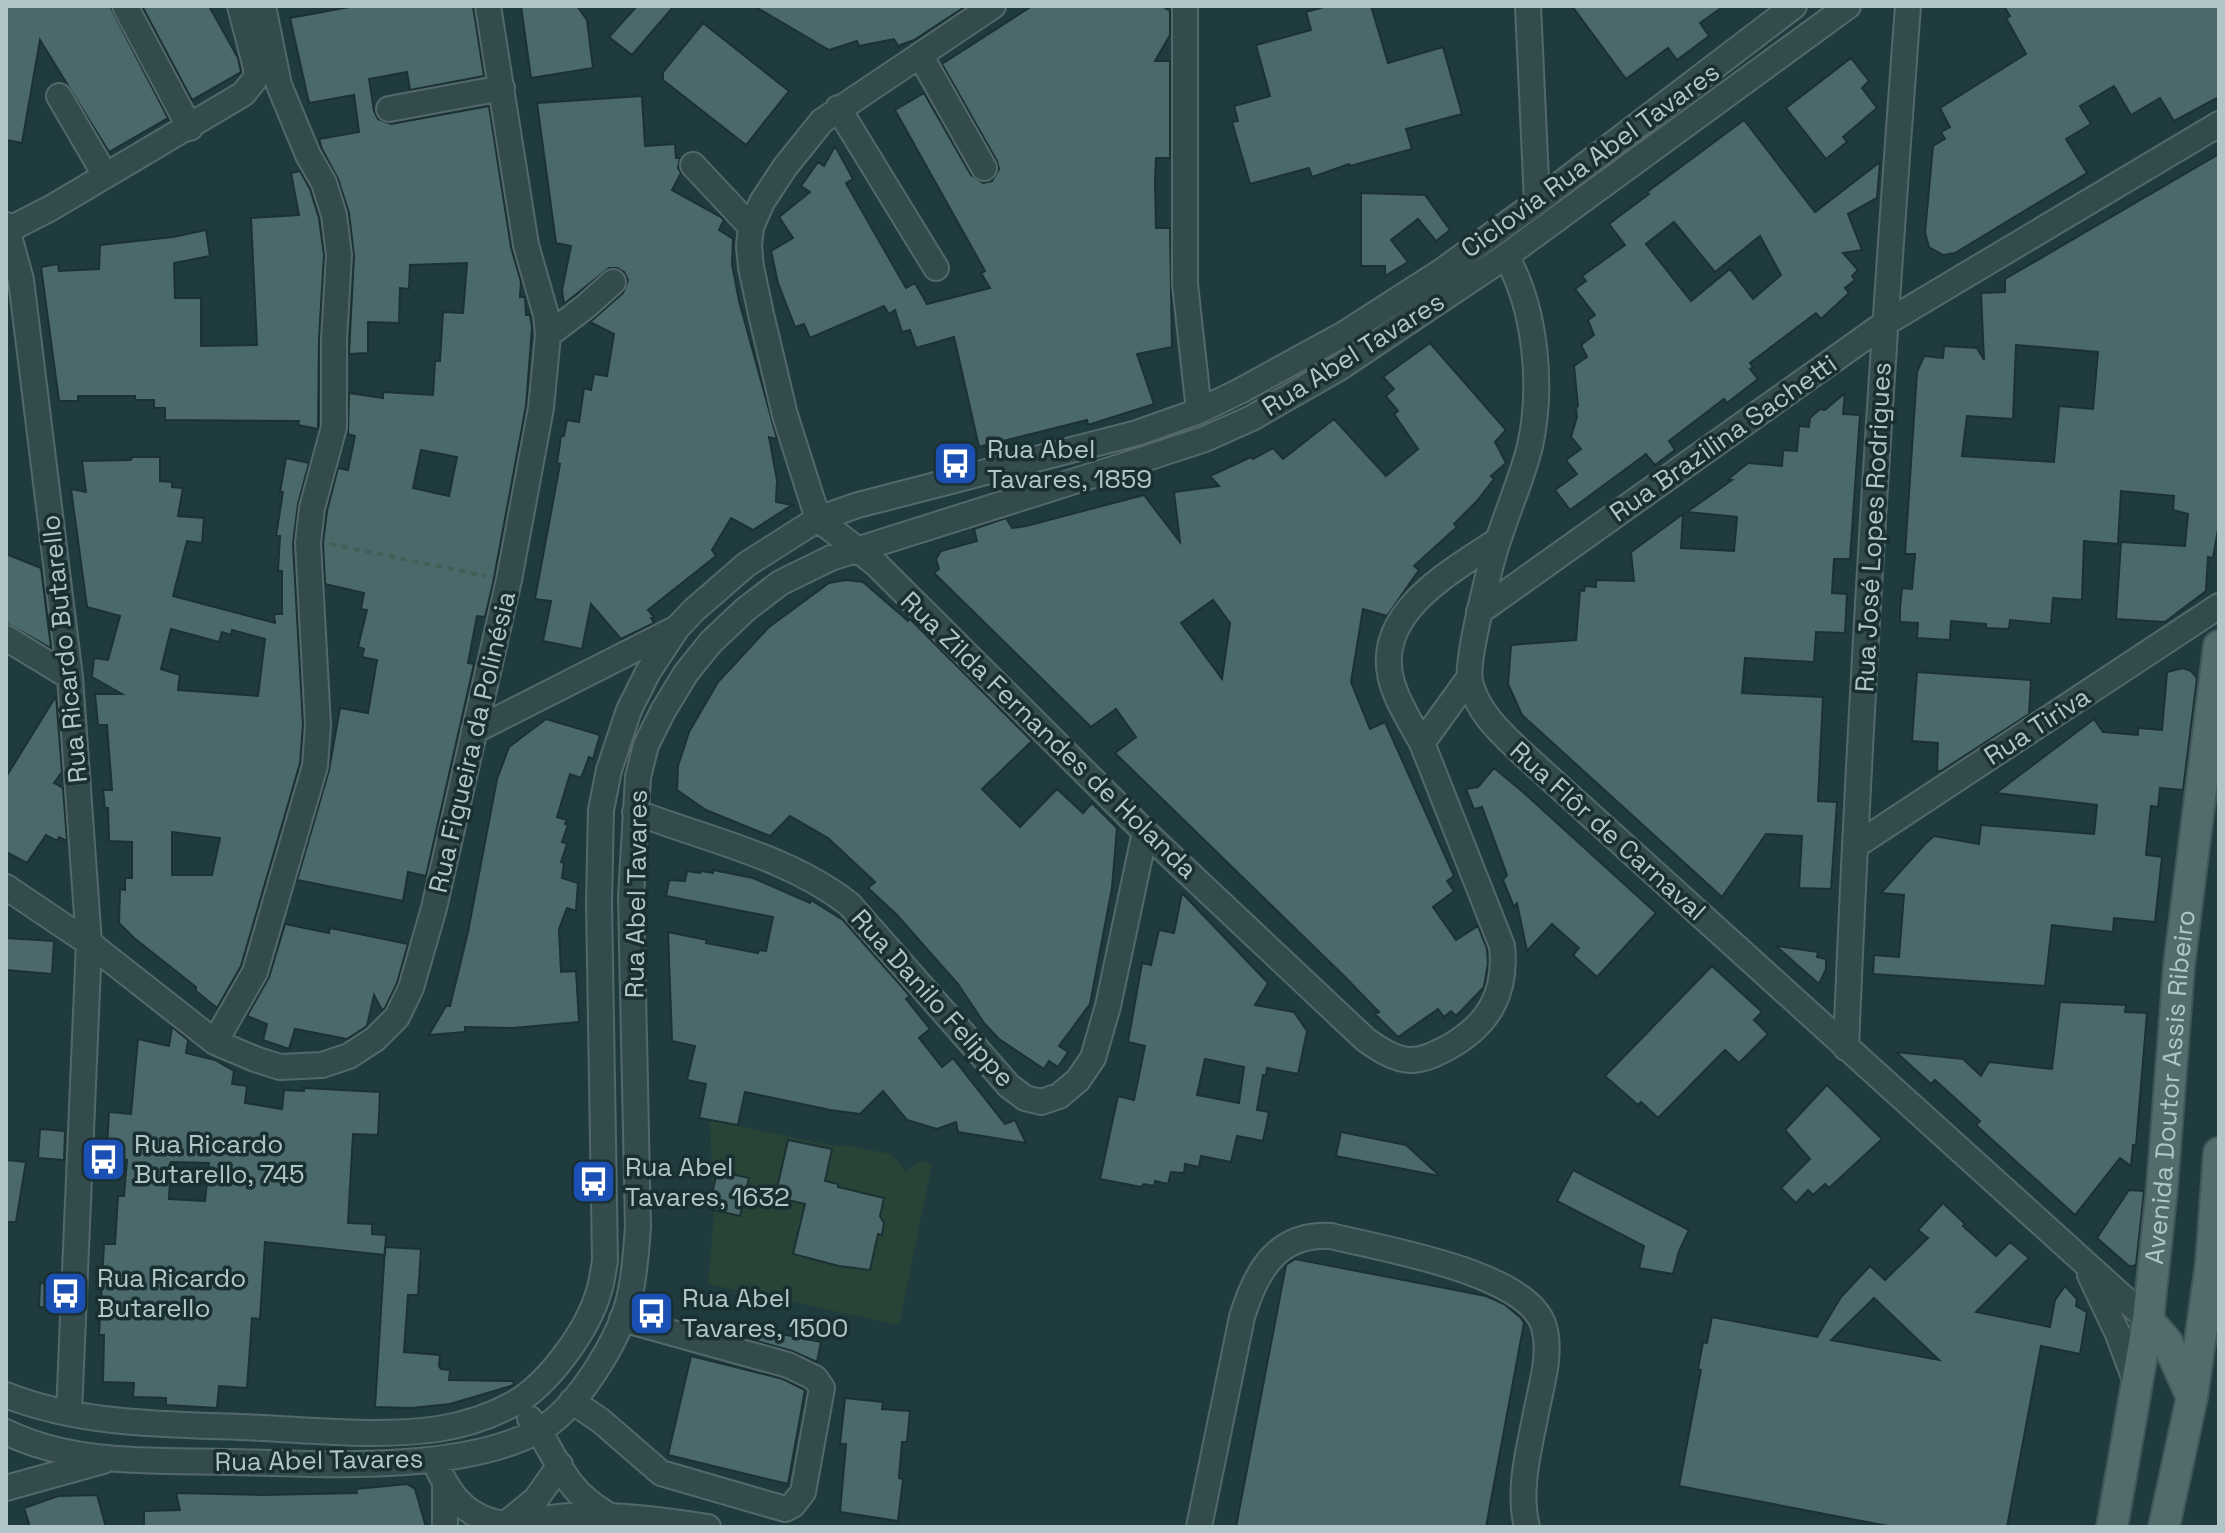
<svg xmlns="http://www.w3.org/2000/svg" width="2225" height="1533" viewBox="0 0 2225 1533" font-family="'Space Grotesk',sans-serif">
  <rect width="100%" height="100%" fill="#203b3d"/>
  <path fill="#274437" d="M710,1120l129,27 3,-2 49,9 15,18 14,-12 12,4 -33,161 -191,-41 6,-69z"/>
  <path fill="#4b686b" stroke="#1c3134" stroke-width="2" fill-rule="evenodd" d="M6,6h104l58,112 -59,34 -69,-112 -18,103 -16,-3z
    M142,6h67l29,52 3,14 -49,28z
    M355,6h118l11,70 -74,14 -3,-18 -38,7 5,32 4,8 13,5 98,-18 22,141 10,35 -1,15h5l1,18h4l2,12 -6,79 -33,177 -8,34 -8,-1 -9,47 6,1 -48,212 -18,-4 -5,29 -106,-21 32,-110 11,-62 28,5 9,-53 -15,-3 2,-8 -6,-2 9,-37 -6,-1 3,-16 -39,-9 -2,-41 4,-32 11,-43 10,2 7,-34 -7,-2 1,-41 34,5v-6l50,3 2,-34h5l3,-49 20,1 4,-50 -57,2 -1,24 -9,-1 -1,35 -31,-1v31l-19,1 5,-98 -5,-43 -11,-34 -16,-30 -3,-10 40,-7 -5,-37 -45,8 -19,-85zM421,450l36,7 -8,39 -36,-8z
    M521,6h56l10,14 6,48 -62,10z
    M637,6h37l-42,49 -23,-18z
    M754,6h212l-52,34 -16,6 -4,-7 -35,7 -2,-5 -28,9z
    M1032,6h130l8,5v24l-15,26h15v97h-14l-1,23 1,47h14l2,119 -35,7 17,50 -66,21 -1,-5 -108,27 -25,-110 -38,11 -6,-18 -8,2 -7,-22 -6,4 -5,-8 -74,32 -6,-14 -9,3 -17,-44 -7,-32 22,-13 -14,-21 31,-25 -9,-6 17,-24 6,4 11,-20 18,33 -7,4 60,105 9,-5 12,21 63,-16 -9,-15 4,-2 -90,-161 29,-17 47,82 12,8 9,-2 7,-12 -2,-8 -55,-97z
    M1327,6h44l17,57 55,-16 19,67 -56,15 6,20 -62,17 -1,-2 -37,13 -3,-9 -59,16 -18,-62 6,-1 -4,-15 36,-10 -14,-51 55,-15 -5,-18z
    M1572,6h152l-24,17 9,13 -32,24 -9,-12 -42,31z
    M2004,6h215v91l-45,24 -14,-23 -29,17 -17,-29 -34,20 11,18 -25,15 21,34 -132,80 -12,2 -14,-8 -4,-14 8,-87 12,-7 -4,-7 9,-5 -10,-19 86,-54 -20,-36 4,-2z
    M703,23l86,68 -43,54 -83,-65v-8z
    M1851,58l18,23 -7,7 15,20 -34,29 4,5 -21,17 -40,-51z
    M642,96l3,50 30,-2 1,14h4l-2,10 3,5 -9,17 49,27 3,3 -5,10 14,9 -1,25 7,37 38,138 -8,-2 8,43 -1,22 16,3 -39,25 -22,-12 -19,32 4,6 -68,54 6,7 -3,1 3,5 -33,16 -30,-35 -9,45 -39,-8 8,-40 -16,-2 25,-135 -3,-1 4,-27h3l3,-16 12,2 5,-34 7,2 3,-16 13,2 7,-42 -24,-12 33,-29 5,-13 -4,-8 -7,-4h-8l-45,36 -2,-14 9,-44 -15,-3 -19,-140z
    M1744,120l71,92 65,-50 -3,36 -29,16 14,36 -19,3 15,17 -6,6 3,4 -10,8 4,5 -28,26 -5,-6 -66,50 3,4 -3,2 8,10 -31,24 -3,-4 -55,42 6,9 -20,15 -9,-11 -76,56 -15,-20 22,-16 -11,-14 15,-11 -10,-12 6,-20 -1,-9 2,-2 -4,-40 13,-9 -6,-12 13,-10 -6,-15 7,-5 -20,-26 11,-8 -4,-5 43,-31 -16,-21 40,-30 -2,-2zM1674,222l41,50 45,-36 21,39 -28,24 -23,-30 -39,32 -45,-57z
    M2219,154v370l-6,34 -5,-1 -2,34 -41,31 -49,-3 5,-77 64,4 3,-32 -15,-4 1,-14 -53,-5 -3,53 -34,-3 -2,59 -29,-2 -2,26 -41,-4 -1,9 -23,-1v-4l-35,-3 -1,19 -33,-2 1,-15 -18,-1v-14l2,-20 10,1 3,-35h-10l12,-182 7,-16 19,2 1,-12 33,2 7,12 -3,-67 24,-1v-13zM2016,345l82,7 -5,57 -34,-3 -5,56 -92,-6 5,-40 46,3z
    M300,171l10,18 9,29 5,37 -5,83 -1,91 -20,-4 1,-4 -134,-1v-12h-11v-8h-19v-4h-57v5h-19l-18,-134 17,-3 1,7 40,-2 1,-24 73,-8 33,-7 4,26 -36,7 1,35h26v48l56,-1 -6,-127 48,-3 -8,-42z
    M1361,193l64,2 25,35 -14,11 -18,-22 -27,21 17,22 -23,14v-10h-24z
    M1430,343l76,87 -11,12 11,21 -15,13 3,3 -17,22 -23,23 3,3 -43,39 5,4 -32,46 -24,-7 -12,73 19,47 15,-7 69,154 -7,5 7,10 -21,16 23,33 22,-14 9,23 1,14 -4,24 -28,29 -5,-5 -7,6 -6,-8 -40,28 -23,-23 4,-2 -35,-36 -229,-223 21,-16 -20,-28 -25,18 -157,-154 5,-4 -3,-10 5,-8 36,-10 -3,-12 32,-11 6,10 14,-2 118,-31 36,47 -6,-50 45,-6 -9,-10 41,-19 2,2 20,-11 10,11 51,-40 52,57 32,-27 -24,-35 4,-3 -12,-15 8,-7 -11,-12zM1213,600l17,23 -8,56 -41,-56z
    M1845,393l-2,21 17,1 -10,144h-16l-2,34 15,1 -2,39 -29,-1 -2,30 -69,-4 -3,35 81,4 -5,104 19,1 -6,87 -32,-1 3,-52 -36,-2 -44,63 -200,-182 -14,-31 3,-39 65,-5 4,-50 4,1 1,-5 11,1v-7l38,1 -3,-29 52,-38 -2,34 53,3 3,-34 -50,-5 45,-32h-5l21,-17 34,3 1,-16 14,1 2,-25 10,1 1,-9 10,-9 5,1z
    M132,457h28v24l12,1v5l11,1 -5,28 26,2 -2,25 -15,-2 -14,55 102,27 -1,-9h8v-43h-4l2,-35h-4l7,-44h-3l6,-34 23,5 -11,41 -5,40 10,181 -3,38 -59,203 -24,42 -21,-17v-4l-62,-49 -15,-15 1,-34 5,1v-12h7v-36l-23,-1 -1,-33h-3l-2,-18h9l-5,-65h-9l-3,-31h27l-30,-17 2,-19 14,2 12,-44 -33,-9 -16,-118 15,3 -4,-31 49,-1zM171,629l48,13 3,-10 9,3 1,-5 33,9 -7,57 -80,-6 2,-15 -19,-6zM172,832l48,6 -8,37h-40z
    M6,554l35,14 10,80 -45,-25z
    M846,580l17,2 45,39 2,-2 122,122 -50,48 38,38 37,-38 26,24 9,-10 25,25 -5,60 -22,116 -31,42 9,6 -10,15 -9,-6 -5,8 -45,-30 -15,-16 -26,-39 -61,-69 -29,-27 7,-6 -47,-44 -38,-22 -20,20 -64,-26 -29,-20 1,-24 11,-34 29,-50 51,-55 60,-44z
    M2183,668l8,3 6,7 -14,112 -23,-2 -2,19 -7,-1 -5,49 16,2 -7,65 -41,-4 -1,14 -61,-7 -7,61 -172,-12 1,-19 25,2 5,-62 -23,-2 44,-49 9,-8 45,8 2,-19 113,9 3,-29 -101,-12 98,-74 9,13 35,3v-7l24,2 5,-58z
    M1917,672l114,8 -2,34 -88,57h-4l1,-28 -26,-2z
    M56,696l6,76 -8,11 9,5 4,53 -8,-4 -2,4 -11,-6 -19,28 -21,-11v-75z
    M546,719l54,16 -7,24 -4,-2 -8,21 -11,-4 -13,43 10,3 -2,4 3,1 -6,17 5,2 -6,18 3,1 -2,15 16,5 -2,28 -9,-3 -8,21 2,43 15,-1 3,51 -66,6 -48,-1v5l-36,3 17,-29h4l18,-74 29,-153 12,-32z
    M1494,768l29,24 133,121 -59,64 -24,-22 6,-7 -27,-24 -25,27 -10,-48 -3,4 -11,-27 4,-5 -25,-68 -8,2 -8,-20 12,-2z
    M713,870l40,8 57,25 1,-3 32,20 67,76 -4,3 24,30 -11,9 23,29 11,-9 52,66 10,-4 11,23 -68,-11 -2,-10 -19,7 -30,-9 -24,-29 -23,23 -30,-4 -85,-18 -7,33 -39,-7 7,-34 -19,-4 8,-34 -23,-5 -4,-109 39,8 -1,3 52,10 1,-3 7,1 7,-34 -107,-21 3,-16 16,1 2,-10 13,2 1,-2 12,2z
    M1182,893l86,90 -13,22 39,7 13,19 -9,43 -31,-6 -1,7h-3l-6,35 12,2 -6,29 -26,-5 -6,26 -30,-6 -2,11 -14,-3 -1,9 -13,-1 -3,12 -13,-3 -1,5 -10,-2 -3,3 -41,-8 18,-83 16,4 11,-54 -17,-4 14,-79 9,2 8,-35 15,3zM1205,1059l39,8 -5,36 -42,-8z
    M285,924l44,9 1,-5 78,16 -11,39 -12,25 -3,2 -8,-15 -7,31 -20,13 -52,-10 -6,20 -26,-9 4,-16 -20,-8 22,-39z
    M6,938l48,3 -2,33 -46,-4z
    M1776,946l42,6 -1,5 9,2v10l-7,15z
    M1712,966l50,46 -8,8 14,14 -29,29 -14,-13 -67,68 -17,-16 -3,3 -33,-29z
    M2060,1002l66,3 -1,7 22,1 -11,132h-3l-2,21 -11,-8 -45,57 -99,-90 4,-4 -45,-41 -4,4 -35,-32 67,7 18,17 8,-14 63,7z
    M172,1027l16,13 -2,13 29,7 19,11 -2,13 15,2 -2,17 37,6 2,-19 20,1v-3l76,4 -2,43 -25,-1 -5,89 24,1v10l14,1 -1,20 -120,-13 -5,77 -8,-1 -5,70 -28,-2 -2,22 -51,-3v-7l-33,-1 1,-14 -31,-1 1,-47h-5l5,-91h11l3,-48h6l3,-36 -9,-1 1,-10 -12,-1 2,-36 22,2 7,-75 31,7zM171,1162l38,1 -4,38 -36,-2z
    M1827,1085l55,54 -53,49 -4,-4 -12,11 -5,-5 -12,13 -15,-15 29,-29 -25,-29z
    M40,1129l25,2 -1,29 -26,-2z
    M1341,1132l65,13 34,31 -104,-20z
    M788,1140l44,9 -7,32 13,3v3l46,11 -4,18 4,7 -2,12 -4,-1 -8,36 -31,-4 -46,-12 12,-50 -30,-7z
    M6,1160l20,2 -10,60h-10z
    M1573,1170l116,60 -10,21 -6,23 -34,-6 5,-22 -87,-45z
    M717,1171l32,7 -9,38 -31,-7z
    M2129,1190l15,1 -8,74 -3,1h-4l-32,-28z
    M1943,1203l22,21 -2,2 33,30 14,-14 19,16 -53,54 74,15 5,-27 10,-14 12,13 -1,7 11,6 -7,42 -39,-8 -34,181h-114l-214,-41 22,-116 -3,-1 5,-27 4,1 5,-26 105,20 24,-40 29,-31 15,14 43,-42 -10,-8zM1874,1298l65,62 -108,-20z
    M385,1247l36,2 -3,46h-10l-4,57 36,3 -1,11 2,3 9,1 -1,10 64,1 1,4 -64,19 -38,4 -37,-1z
    M1295,1259l191,37 18,8 17,14 3,5 -38,204h-250l50,-262z
    M40,1283l18,1 -2,24 -17,-1z
    M748,1327l73,15 -4,20 -25,-11 -46,-13z
    M691,1356l92,23 22,11 -17,94 -120,-29z
    M845,1398l38,4 -1,7 28,2 -3,31h-5l-3,36 4,1 -5,42 -58,-9 6,-68h-6z
    M407,1484l8,5 11,38h-282v-16l36,-1 -4,-17 86,2 95,-2 -1,-4z
    M97,1495l9,32h-76l-6,-19 34,-12z"/>
  <g fill="none" stroke-linecap="round" stroke-linejoin="round">
    <defs>
      <path id="minor" d="M125,6l65,122
        M993,6l-171,115 -37,46 -23,35 -11,25 -2,19 2,21 10,47 24,101 33,104 58,45 269,268 221,208c13,9 29,20 45,20 13,0 24,-6 36,-12 42,-23 60,-55 55,-102l-80,-203 47,-65
        M1185,6v278l14,127
        M1528,6l9,196
        M920,55l64,113
        M59,96l46,79
        M838,108l98,160
        M389,109l113,-21
        M693,165l58,62
        M6,225l15,55 49,397 19,266 -20,470
        M8,230l43,-22 192,-114 13,-16v-10l-16,-62
        M1506,256c30,53 37,130 24,190 -8,32 -21,61 -31,92 -7,19 -11,39 -16,59 -4,17 -16,69 -13,84 7,31 31,52 53,73l625,566
        M548,335l37,-28 28,-25
        M1479,612l405,-288 335,-200
        M6,638l64,39
        M474,731l201,-102
        M1422,743c-9,-16 -19,-32 -26,-49 -32,-76 50,-119 102,-154
        M635,812c73,28 152,44 214,92l160,182 16,12 16,4 18,-6 19,-16 15,-22 15,-52 37,-174
        M1855,846l364,-240
        M6,887l83,56 126,99 40,17 25,8 42,-2 27,-9 26,-17 22,-22 14,-29 23,-80 75,-328 32,-172 7,-73 -2,-20 -20,-70 -38,-239
        M215,1042l40,-70 60,-206 3,-41 -10,-182 4,-35 22,-81v-88l5,-84 -5,-40 -10,-32 -16,-28 -29,-70 -16,-79
        M1846,1048c14,-348 36,-695 62,-1042
        M2090,1275l28,59 19,51
        M6,1395c80,32 172,29 257,33 58,3 117,9 175,1 26,-4 51,-12 75,-25 35,-19 75,-74 86,-113 3,-9 4,-20 6,-30l-6,-359 2,-92 8,-40 20,-60 19,-38 29,-44 17,-18 53,-46 71,-45 40,-14 279,-72 62,-22 41,-20 104,-57 98,-63 95,-69 257,-196
        M572,1401l29,20 60,52 124,36 8,-4 10,-13 19,-104 -7,-10 -27,-13 -166,-46
        M530,1419c17,21 26,47 43,67 9,12 22,21 35,29
        M6,1432c70,34 151,28 227,30 88,2 226,11 305,-31 38,-20 81,-91 91,-132 6,-24 7,-48 9,-72l-7,-330 7,-120 8,-32 17,-34 23,-38 25,-31 35,-33 34,-26 51,-25 304,-96 70,-23 47,-21 87,-50 167,-112 342,-250
        M434,1460c12,28 26,52 57,61 22,7 56,-5 80,-5 46,-2 92,4 137,11
        M6,1488l97,-27
        M508,1522l28,-23 24,-34
        M445,1527v-42
        M1199,1527l43,-210c14,-46 35,-84 89,-81 51,13 198,36 213,91 8,28 -4,63 -9,91 -7,36 -17,73 -8,109"/>
      <g id="major">
        <path d="M2148,1320l19,22 24,53"/>
        <path id="s1" d="M2112,1527l36,-207 14,-132 17,-222 40,-320"/>
        <path d="M2164,1527l28,-130 19,-133 8,-111"/>
      </g>
    </defs>
    <use href="#minor" stroke="#53686b" stroke-width="28"/>
    <use href="#major" stroke="#415659" stroke-width="34"/>
    <path stroke="#445f55" stroke-width="4" stroke-dasharray="6 6" stroke-linecap="butt" d="M330,544l156,32"/>
    <use href="#minor" stroke="#344b4d" stroke-width="24"/>
    <use href="#major" stroke="#526b6d" stroke-width="30"/>
  </g>
  <defs>
    <symbol id="bus-square" viewBox="-11 -11 22 22"><rect x="-9" y="-9" width="18" height="18" rx="4" fill="#1a4fb4" stroke="#1a2f32"/><path d="M-5-6H5V4H4V6H2V4H-2V6H-4V4H-5ZM-3.5-4V0h7V-4ZM-3.5 1.2v1.5H-2V1.2ZM2 1.2v1.5H3.5V1.2Z" fill="#fff"/></symbol>
  </defs>
  <g fill-rule="evenodd">
    <use href="#bus-square" x="930" y="438" width="51" height="51"/>
    <use href="#bus-square" x="78" y="1134" width="51" height="51"/>
    <use href="#bus-square" x="568" y="1156" width="51" height="51"/>
    <use href="#bus-square" x="40" y="1268" width="51" height="51"/>
    <use href="#bus-square" x="626" y="1288" width="51" height="51"/>
  </g>
  <g text-anchor="middle" dominant-baseline="central" stroke-width="7" stroke-linejoin="round" paint-order="stroke">
    <g font-size="26" fill="#b0c6c9" stroke="#1a2f32">
      <text transform="translate(1590 160) rotate(-36)">Ciclovia Rua Abel Tavares</text>
      <text transform="translate(1353 354) rotate(-32)">Rua Abel Tavares</text>
      <text transform="translate(1723 438) rotate(-35)">Rua Brazilina Sachetti</text>
      <text transform="translate(1873 527) rotate(-87)">Rua José Lopes Rodrigues</text>
      <text transform="translate(64 649) rotate(-96)">Rua Ricardo Butarello</text>
      <text transform="translate(2037 726) rotate(-33)">Rua Tiriva</text>
      <text transform="translate(1049 735) rotate(44)">Rua Zilda Fernandes de Holanda</text>
      <text transform="translate(472 742) rotate(-77)">Rua Figueira da Polinésia</text>
      <text transform="translate(1608 831) rotate(42)">Rua Flôr de Carnaval</text>
      <text transform="translate(636 894) rotate(-89)">Rua Abel Tavares</text>
      <text transform="translate(933 998) rotate(48)">Rua Danilo Felippe</text>
      <text stroke="none"><textPath href="#s1" startOffset="444">Avenida Doutor Assis Ribeiro</textPath></text>
      <text transform="translate(319 1460) rotate(-1)">Rua Abel Tavares</text>
    </g>
    <g font-size="26" fill="#b0c6c9" stroke="#1a2f32" text-anchor="start">
      <text x="987" y="449">Rua Abel<tspan x="987" dy="30">Tavares, 1859</tspan></text>
      <text x="134" y="1144">Rua Ricardo<tspan x="134" dy="30">Butarello, 745</tspan></text>
      <text x="625" y="1167">Rua Abel<tspan x="625" dy="30">Tavares, 1632</tspan></text>
      <text x="97" y="1278">Rua Ricardo<tspan x="97" dy="30">Butarello</tspan></text>
      <text x="682" y="1298">Rua Abel<tspan x="682" dy="30">Tavares, 1500</tspan></text>
    </g>
  </g>
  <rect width="2225" height="1533" fill="none" stroke="#b0c6c9" stroke-width="16"/>
</svg>
